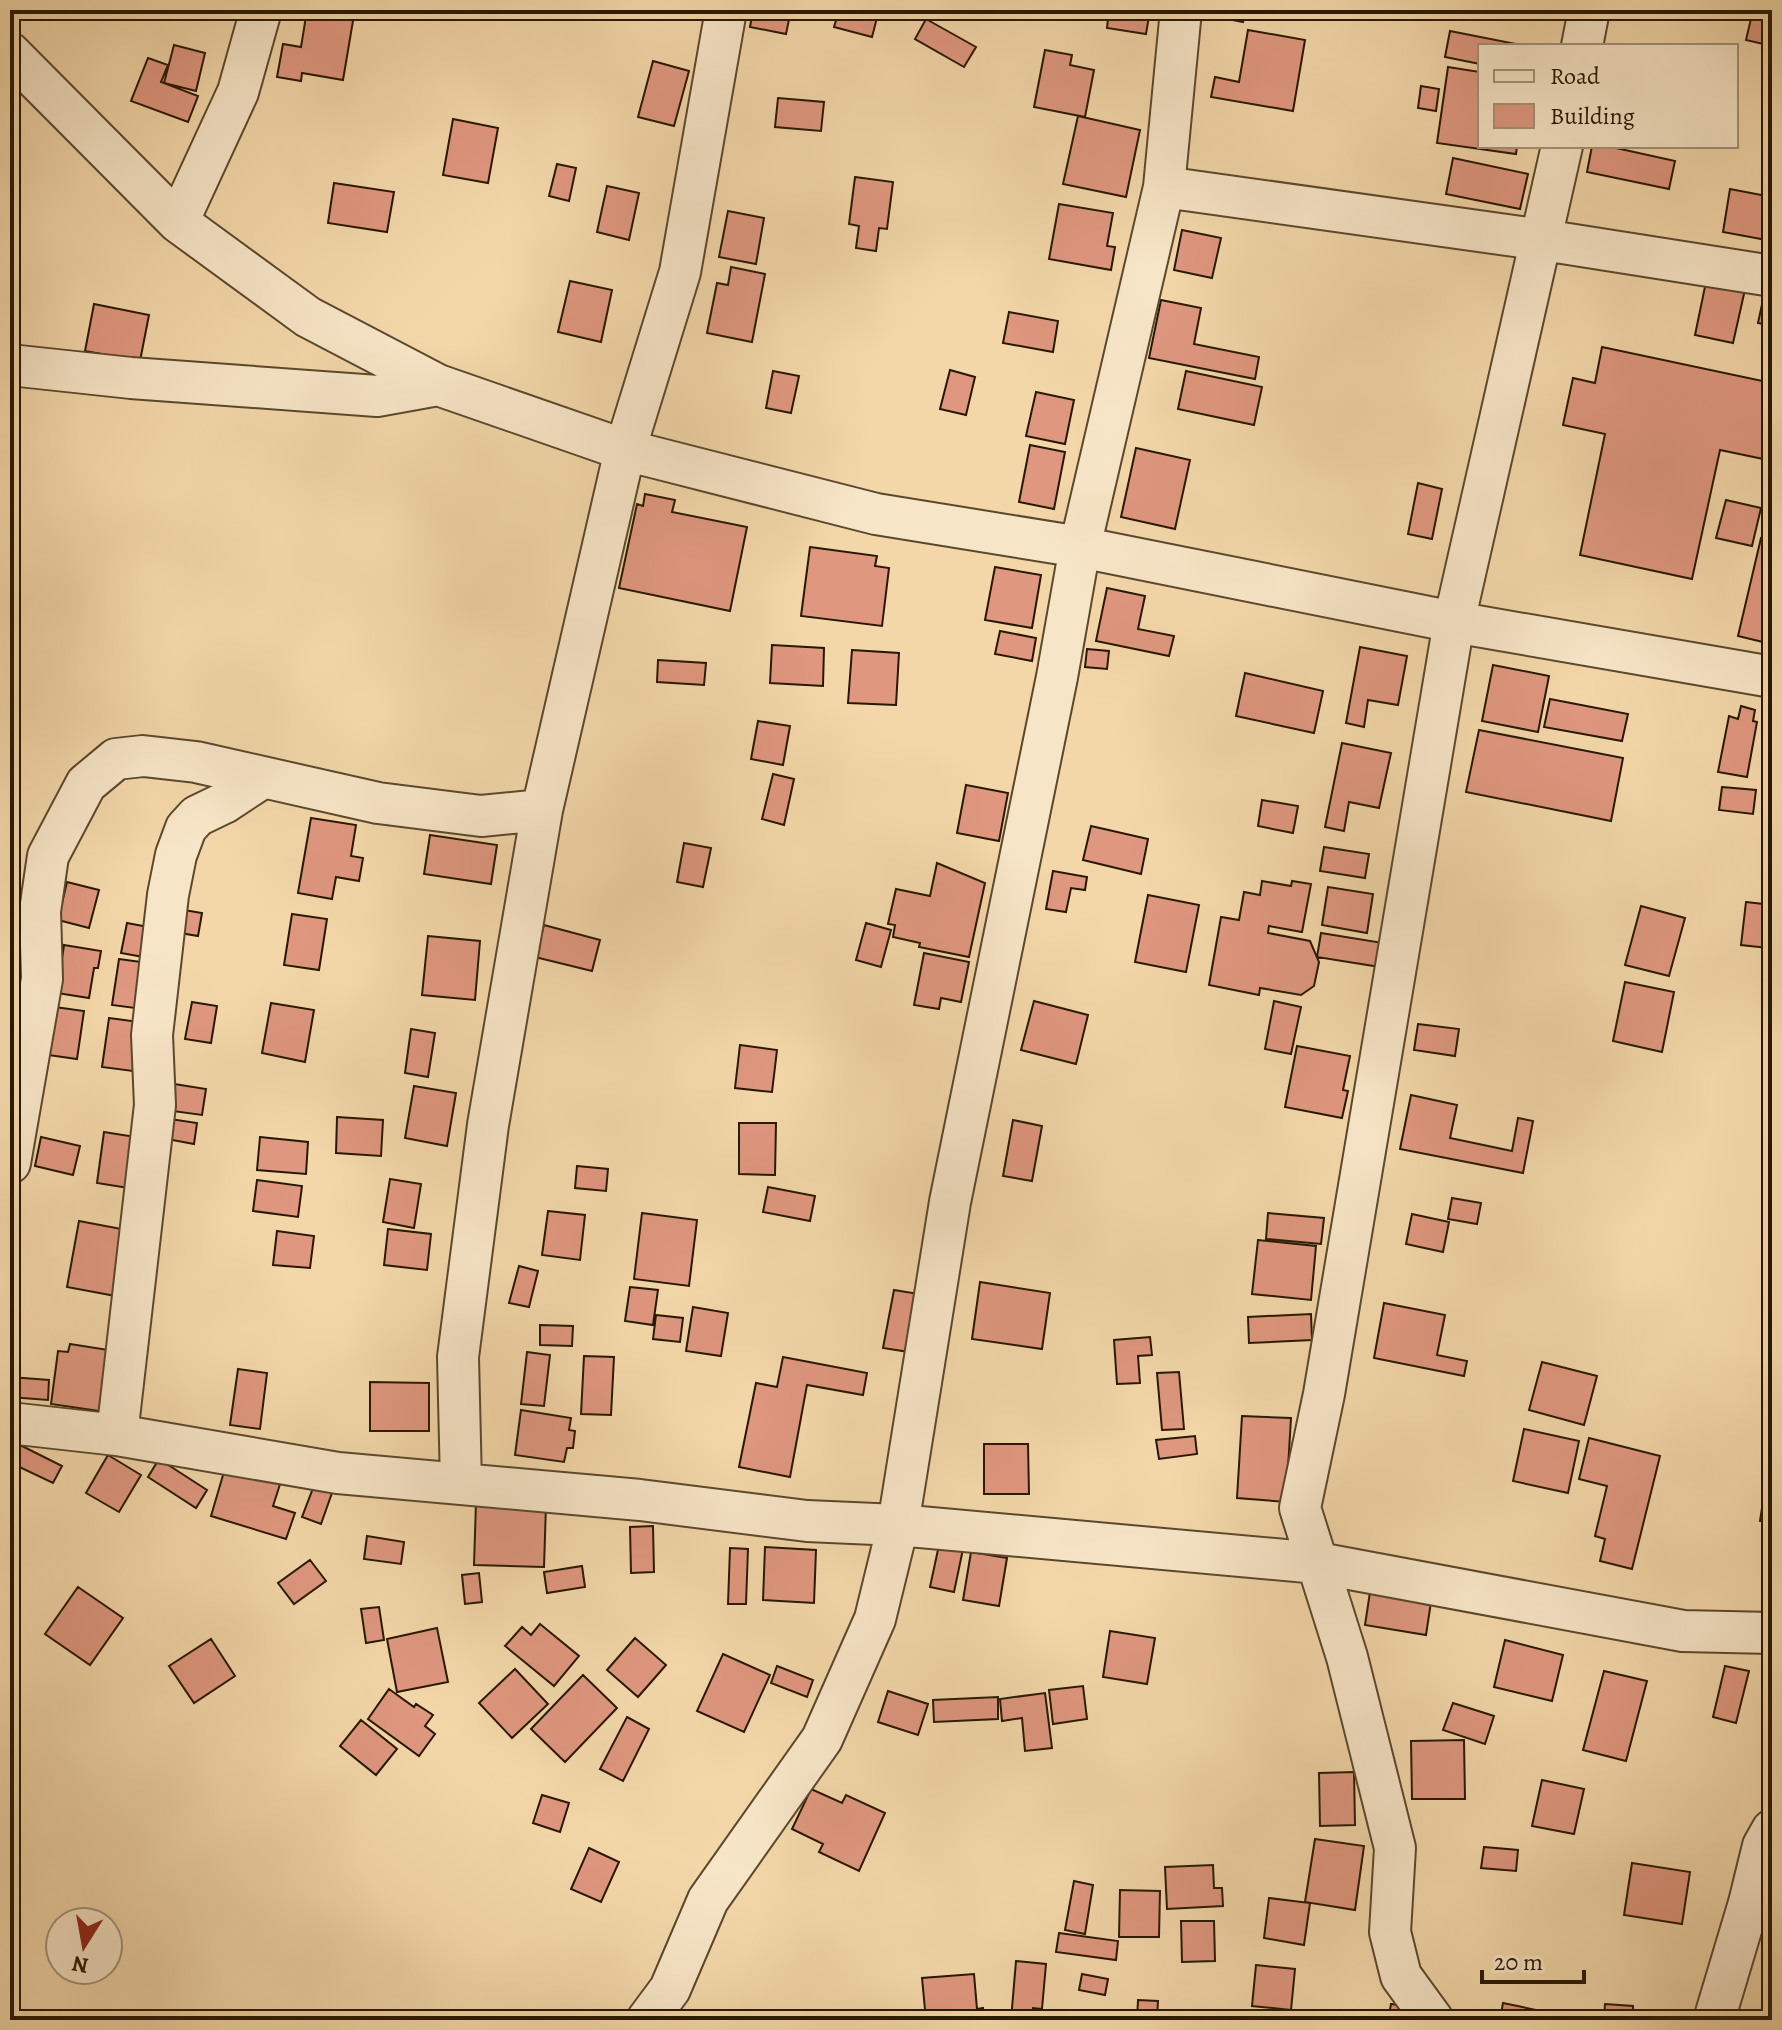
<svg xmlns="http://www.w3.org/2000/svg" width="1782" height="2030" viewBox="0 0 1782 2030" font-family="Alegreya,serif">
  <rect width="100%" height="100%" fill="#f3d7a9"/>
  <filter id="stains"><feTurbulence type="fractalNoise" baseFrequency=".0025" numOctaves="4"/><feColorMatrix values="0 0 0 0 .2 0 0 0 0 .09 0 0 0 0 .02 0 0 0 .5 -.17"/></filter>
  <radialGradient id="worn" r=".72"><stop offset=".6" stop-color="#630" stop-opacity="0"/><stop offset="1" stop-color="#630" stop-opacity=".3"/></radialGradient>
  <path fill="#df977f" stroke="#281802" stroke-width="2" d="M307,10l47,5 -11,65 -41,-7 -1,8 -24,-4 6,-33 18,3z
    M753,10h38l-5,24 -36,-7z
    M839,10h40l-7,27 -38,-10z
    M1109,10h41l-4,24 -39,-6z
    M1220,10h26l-3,12 -25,-5z
    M1753,10h19v36l-26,-6z
    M926,19l50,28 -12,20 -49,-28z
    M1248,30l57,10 -12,71 -82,-14 4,-20 24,5z
    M1450,31l76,15h-46v18l-35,-7z
    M174,45l31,8 -9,38 -32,-8z
    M1045,50l27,5 -2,10 24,5 -9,47 -51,-10z
    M148,58l20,7 -7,17 37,14 -10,26 -57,-21z
    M653,61l36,10 -15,55 -36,-9z
    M1448,67l32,5v74h37l-1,8 -79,-11z
    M1421,86l18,3 -3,22 -18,-3z
    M778,98l46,4 -3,29 -46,-4z
    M1078,116l62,14 -14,67 -63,-13z
    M453,119l45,9 -10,55 -45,-8z
    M1592,146h15l68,15 -6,28 -82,-17z
    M1453,158l75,16 -8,35 -74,-15z
    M557,164l19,4 -7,33 -20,-5z
    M855,177l38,5 -6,47 -8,-1 -3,23 -20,-3 3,-22 -10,-2z
    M334,183l60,9 -7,40 -59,-9z
    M607,186l32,7 -10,47 -32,-8z
    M1730,189l42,8v44l-49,-9z
    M1059,204l54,9 -6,33 8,1 -4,23 -62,-11z
    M728,211l36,7 -8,46 -37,-7z
    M1182,230l39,8 -9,40 -38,-8z
    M731,267l34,7 -13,68 -45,-9 10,-50 11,2z
    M1707,277l39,8 -13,58 -38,-8z
    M570,281l42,9 -11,52 -43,-10z
    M1161,300l40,8 -7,36 65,13 -4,22 -106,-21z
    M1763,300l9,2v24l-14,-3z
    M94,304l55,11 -9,46 -55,-10z
    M1009,312l49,9 -5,31 -50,-9z
    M1602,347l170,36v57l-4,20 -48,-10 -28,129 -112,-24 25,-121 -42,-9 10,-47 22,5z
    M950,370l25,7 -9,38 -26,-6z
    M773,371l26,5 -8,37 -25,-5z
    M1186,371l76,16 -8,38 -76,-16z
    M1036,392l38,8 -9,44 -39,-8z
    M1030,445l35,7 -11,57 -35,-7z
    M1136,448l54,12 -15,69 -54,-12z
    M1418,483l24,6 -10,50 -24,-5z
    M645,494l30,6 -3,12 75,15 -17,84 -111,-23 18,-84 6,2z
    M1726,500l35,8 -9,38 -36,-8z
    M1761,538l11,3v79l-5,23 -29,-7z
    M810,547l67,9 -2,10 14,2 -7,58 -81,-10z
    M995,567l46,8 -9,53 -47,-8z
    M1107,588l38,8 -7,33 36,7 -5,20 -73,-15z
    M1000,631l36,7 -4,23 -37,-7z
    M772,645l52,3 -1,38 -53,-3z
    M1360,647l47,9 -9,49 -30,-5 -4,27 -18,-4z
    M1087,649l22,2 -2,18 -22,-2z
    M852,650l47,3 -3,52 -48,-2z
    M658,660l48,3 -2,22 -47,-3z
    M1493,665l56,11 -11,56 -56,-11z
    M1245,673l78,18 -9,42 -78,-17z
    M1550,699l78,15 -6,27 -78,-14z
    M1741,706l14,4 -2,11 4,1 -10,55 -29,-5 11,-56 9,3z
    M758,721l32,5 -7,39 -32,-6z
    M1479,730l144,28 -12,63 -145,-29z
    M1342,743l49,10 -12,55 -30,-6 -5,29 -19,-4z
    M773,774l21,5 -10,46 -22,-6z
    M966,785l42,8 -9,48 -42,-8z
    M1722,787l34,3 -3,24 -34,-4z
    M1262,800l36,6 -5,27 -35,-7z
    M311,818l45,7 -5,31 12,2 -4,23 -23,-4 -4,22 -34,-6z
    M1091,826l57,13 -7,35 -58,-14z
    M430,835l67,10 -6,39 -67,-10z
    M684,843l27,5 -8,39 -26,-5z
    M1324,847l45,7 -4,24 -45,-7z
    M937,863l48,20 -16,74 -50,-10 1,-4 -27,-6 2,-12 -7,-1 8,-35 34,7z
    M1053,871l34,6 -2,13 -14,-2 -5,24 -20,-3z
    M1262,881l29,5 1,-5 19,3 -9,48 -33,-6 -1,7 42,8 9,21 -5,24 -13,9 -41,-7 -1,7 -50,-10 12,-68 18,3 5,-28 16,3z
    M67,882l32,8 -10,38 -31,-8z
    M1328,887l45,7 -6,39 -45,-8z
    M1148,895l51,10 -13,67 -51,-10z
    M1746,902l26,3 -4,43 -27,-3z
    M1641,906l44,12 -16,58 -44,-11z
    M172,908l30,5 -4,23 -30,-5z
    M292,914l35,5 -8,51 -35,-5z
    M10,923l23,3 -7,55 -16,-2z
    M127,923l27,5 -5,30 -28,-5z
    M866,923l25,7 -10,37 -25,-7z
    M544,925l56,15 -8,31 -57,-14z
    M1321,933l62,10 -3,24 -63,-10z
    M428,936l52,5 -5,59 -53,-5z
    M64,945l37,6 -3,17h-4l-5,30 -32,-5z
    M924,953l45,9 -8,40 -20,-4 -2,11 -25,-4z
    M119,959l37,5 -6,46 -38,-5z
    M1625,982l49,10 -12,60 -49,-11z
    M1034,1001l54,14 -12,49 -55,-14z
    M1274,1001l27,6 -10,47 -26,-5z
    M192,1002l25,4 -6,37 -26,-4z
    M271,1003l43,7 -9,52 -43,-9z
    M55,1007l29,4 -7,48 -29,-4z
    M109,1018l38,5 -7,49 -38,-5z
    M1418,1024l41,5 -4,27 -41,-6z
    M411,1029l24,4 -7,44 -23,-4z
    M740,1045l37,5 -5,42 -37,-4z
    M1297,1046l53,10 -7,34 5,1 -6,27 -57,-11z
    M168,1083l38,6 -4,26 -37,-5z
    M414,1086l42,7 -9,53 -42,-8z
    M1411,1095l46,10 -7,33 62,13 6,-33 15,3 -10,52 -123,-24z
    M337,1117l46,3 -2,36 -45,-3z
    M170,1119l27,4 -3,21 -27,-5z
    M1013,1120l29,6 -10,55 -29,-5z
    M739,1123h37l-1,52 -36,-1z
    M104,1132l38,6 -7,51 -38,-6z
    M41,1137l39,9 -7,29 -38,-9z
    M260,1137l48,5 -2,32 -49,-4z
    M577,1166l31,3 -2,22 -31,-3z
    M390,1179l31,5 -7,44 -31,-6z
    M257,1180l45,6 -4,31 -45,-6z
    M768,1187l47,9 -5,25 -47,-9z
    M1452,1198l29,5 -4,21 -29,-5z
    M548,1211l37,4 -5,45 -38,-5z
    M642,1213l55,7 -8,66 -55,-7z
    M1268,1213l56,5 -3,26 -55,-5z
    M1412,1214l37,8 -6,30 -37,-8z
    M79,1221l53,10 -11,66 -54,-10z
    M388,1229l43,5 -4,36 -43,-5z
    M277,1231l37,5 -4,32 -37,-3z
    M1258,1240l58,6 -5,54 -59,-6z
    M519,1266l19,5 -9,36 -20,-4z
    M980,1282l70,11 -8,56 -70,-10z
    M630,1287l28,3 -5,35 -28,-4z
    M894,1290l25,4 -10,58 -26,-4z
    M1384,1303l61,12 -8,40 30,6 -3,15 -90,-18z
    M693,1307l35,6 -7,43 -35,-5z
    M1311,1314l1,26 -63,3 -1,-26z
    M656,1315l27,3 -3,24 -27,-3z
    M540,1325l33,1 -1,20 -32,-1z
    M1150,1337l2,18 -14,1 2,27 -23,1 -3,-44z
    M70,1344l45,7 -9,61 -55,-8 7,-53 10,1z
    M527,1352l23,3 -6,51 -23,-2z
    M584,1356l30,1 -3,58 -30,-1z
    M783,1357l84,16 -4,22 -56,-10 -17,92 -51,-10 17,-84 21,4z
    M1542,1362l55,14 -13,49 -55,-15z
    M238,1369l29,4 -7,56 -30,-4z
    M1179,1372l5,57 -22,1 -5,-57z
    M10,1377l39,3 -1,20 -38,-3z
    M370,1382l59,1v48h-59z
    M521,1410l50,8 -2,12 6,1 -2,17h-6l-3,14 -49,-7z
    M1242,1416l49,2 -5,84 -49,-4z
    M1524,1429l55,12 -11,52 -55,-12z
    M1195,1436l2,18 -38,5 -3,-19z
    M1589,1438l71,18 -28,113 -32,-8 5,-22 -10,-3 12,-50 -28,-7z
    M984,1444h44l1,50h-45z
    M20,1445l42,21 -9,17 -42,-20z
    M108,1455l33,20 -22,37 -33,-19z
    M228,1458l55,17 -10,31 22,7 -9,26 -75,-23z
    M159,1459l48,31 -11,18 -48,-31z
    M1767,1476h5v47l-12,-2z
    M315,1483l18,7 -12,34 -19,-7z
    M476,1502l70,3 -2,62 -70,-2z
    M653,1526l1,46 -23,1 -1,-46z
    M367,1536l37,6 -3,22 -37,-5z
    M939,1545l24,4 -9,43 -24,-5z
    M765,1547l51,3 -2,53 -51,-3z
    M730,1548l18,1 -2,55h-18z
    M971,1552l36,6 -8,48 -36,-6z
    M310,1560l16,21 -32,23 -16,-21z
    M582,1566l3,21 -38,6 -3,-21z
    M479,1573l3,29 -17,2 -3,-29z
    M78,1587l45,31 -33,47 -45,-31z
    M1370,1592l61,10 -5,33 -61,-10z
    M379,1607l5,33 -18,3 -5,-34z
    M540,1624l39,32 -25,30 -49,-40 17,-19 9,8z
    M437,1628l11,54 -51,10 -10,-53z
    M1110,1631l45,7 -8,46 -44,-7z
    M635,1638l31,27 -28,32 -31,-27z
    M211,1639l24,37 -41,27 -25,-37z
    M1505,1640l58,15 -11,46 -58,-14z
    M723,1654l47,21 -26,57 -47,-21z
    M777,1666l36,14 -6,17 -36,-14z
    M1725,1666l24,5 -13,52 -23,-6z
    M515,1669l33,35 -36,34 -33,-35z
    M1604,1671l43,10 -21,80 -43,-11z
    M583,1675l34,33 -52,54 -34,-33z
    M1083,1686l4,33 -34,5 -4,-34z
    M389,1689l25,18 2,-3 17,11 -8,11 10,8 -16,22 -51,-37z
    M888,1691l40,13 -10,31 -40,-13z
    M1045,1693l7,55 -27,3 -3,-33 -20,3 -2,-22z
    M998,1697v22l-64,3 -1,-22z
    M1453,1703l41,13 -9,28 -42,-14z
    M627,1717l22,12 -26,52 -23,-12z
    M361,1720l36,29 -21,26 -36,-29z
    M1464,1740l1,59h-53l-1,-58z
    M1354,1772l1,53 -35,1 -1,-53z
    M1542,1780l42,9 -10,45 -42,-8z
    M811,1789l31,14 4,-8 39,18 -26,58 -40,-19 4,-8 -31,-15z
    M542,1795l27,8 -9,29 -27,-9z
    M1315,1839l49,7 -9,64 -50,-8z
    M1484,1847l34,3 -2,21 -35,-3z
    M589,1848l30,14 -18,40 -30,-13z
    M1632,1863l58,9 -8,52 -58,-9z
    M1213,1865l1,23h8l1,18 -56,3 -2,-42z
    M1074,1881l19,4 -8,49 -20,-4z
    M1120,1890l40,1 -1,46h-40z
    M1269,1898l41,5 -6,42 -40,-7z
    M1181,1921h33l1,40 -33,1z
    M1059,1933l59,8 -2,19 -60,-8z
    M1016,1961l30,3 -4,45 -9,-1 -2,12h-20z
    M1256,1965l39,4 -4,41 -39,-4z
    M974,1974l3,35 6,-1 1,11 25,-2v3h-83l-4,-42z
    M1082,1974l26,5 -3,16 -26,-5z
    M1138,2000l20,1 -1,19h-20z
    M1503,2003l38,8 -1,9h-40z
    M1391,2004l24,3 -2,13h-25z
    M1605,2004l28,2v14l-29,-1z"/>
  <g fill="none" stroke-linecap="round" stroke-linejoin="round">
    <defs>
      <path id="street" d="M1582,46l7,-36
        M10,53l168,169 130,95 130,68 187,65 251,64 204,33 374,75 318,55
        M1164,187l379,53 229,36
        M178,222l60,-130 23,-82
        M10,365l121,13 246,18 61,-11
        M10,1163l32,-184 -2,-68 8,-55 38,-72 30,-25 27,-3 53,6 182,41 103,13 61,-6
        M10,1423l107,12 221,38 302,27 167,21 91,4 420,38 365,68 89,2
        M117,1435l38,-330 -3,-70 16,-140 8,-40 10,-27 11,-12 27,-13 38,-25
        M461,1484l-3,-127 30,-232 54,-315 83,-360 55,-178 46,-262
        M647,2020l23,-31 38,-89 114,-161 53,-120 23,-94 52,-323 107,-525 23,-130 84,-360 17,-177
        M1433,2020l-32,-44 -11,-44 5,-84 -48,-191 -47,-149 24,-114 130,-772 108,-476
        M1714,2020l35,-117 14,-57 9,-16"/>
    </defs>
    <use href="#street" stroke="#5b482c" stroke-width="44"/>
    <use href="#street" stroke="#f7e5c7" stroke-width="40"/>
  </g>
  <rect width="1782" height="2030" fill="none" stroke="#f3d7a9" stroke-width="40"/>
  <rect x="12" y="12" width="1758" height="2006" fill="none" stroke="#281802" stroke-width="4"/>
  <rect x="20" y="20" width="1742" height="1990" fill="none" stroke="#281802" stroke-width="2"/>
  <rect x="1478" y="44" width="260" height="104" fill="#f7e5c7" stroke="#a49378" stroke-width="2"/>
  <rect x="1494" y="70" width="40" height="12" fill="#f7e5c7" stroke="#a49378" stroke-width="2"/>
  <text x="1550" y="84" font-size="24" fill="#281802">Road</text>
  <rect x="1494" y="104" width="40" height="24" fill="#df977f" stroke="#a49378" stroke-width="2"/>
  <text x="1550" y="124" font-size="24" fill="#281802">Building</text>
  <g transform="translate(84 1946) rotate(191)"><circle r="38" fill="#f7e5c7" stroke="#a49378" stroke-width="2"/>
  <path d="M0-6L14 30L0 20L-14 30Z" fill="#8f2418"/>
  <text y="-12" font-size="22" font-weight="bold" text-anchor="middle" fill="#281802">N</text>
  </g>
  <path d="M1482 1970v12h102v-12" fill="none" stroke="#281802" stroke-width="4"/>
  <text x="1494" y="1970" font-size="24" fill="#281802" stroke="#f7e5c7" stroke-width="6" paint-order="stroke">20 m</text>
  <rect width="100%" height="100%" filter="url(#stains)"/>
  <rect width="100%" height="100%" fill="url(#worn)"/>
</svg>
